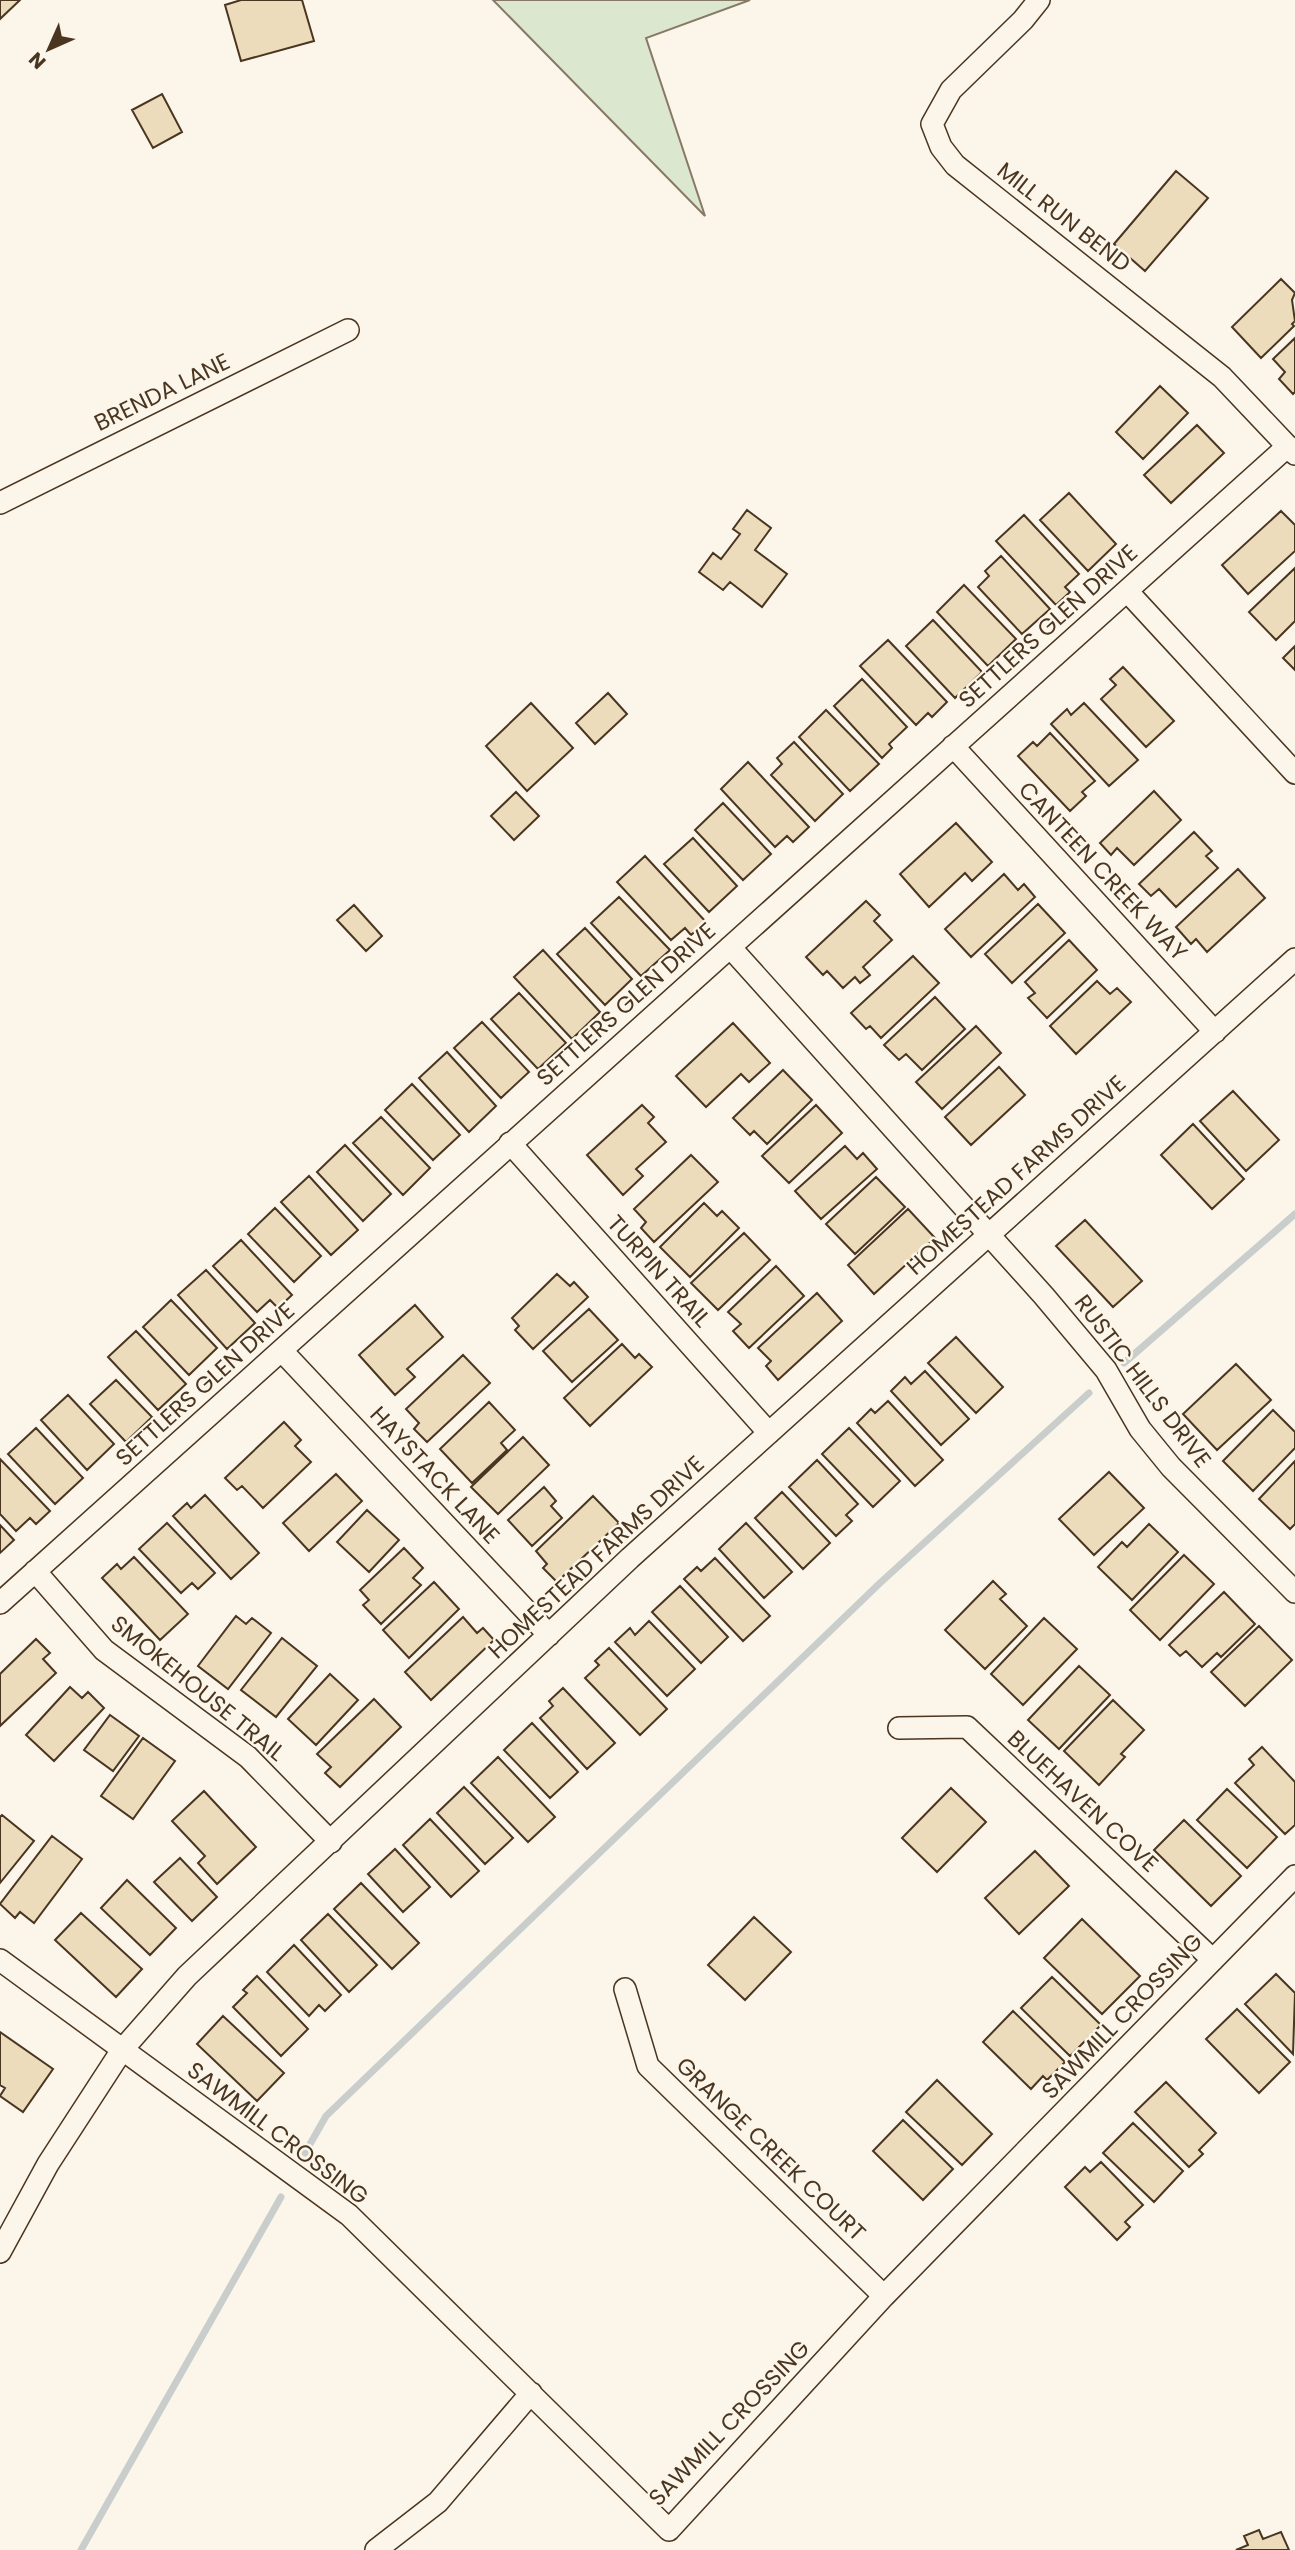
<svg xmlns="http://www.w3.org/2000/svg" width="1295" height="2550" viewBox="0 0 1295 2550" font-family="Poppins,sans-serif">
  <rect width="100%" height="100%" fill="#fbf6e9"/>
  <path fill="#dce7d0" stroke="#887966" stroke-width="2" d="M493,0h257l-104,38 59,178z"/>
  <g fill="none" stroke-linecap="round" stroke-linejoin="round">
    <path stroke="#c9cecd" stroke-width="7" d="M1124,1363l171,-149
      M305,2153l21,-37 554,-533 209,-190
      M81,2550l200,-353"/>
  </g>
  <path fill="#ecdcbc" stroke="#4a3520" stroke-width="2" d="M0,0h20l-20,19z
    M241,0h61l12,41 -73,20 -16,-56z
    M162,94l20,38 -29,16 -21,-38z
    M1176,171l32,27 -63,73 -31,-27z
    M1281,279l14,14 -3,7 3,21 -3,3 2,2 -33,32 -29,-31z
    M1295,338v54l-2,2 -14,-15 6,-7 -12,-13z
    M1160,386l28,27 -45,46 -27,-27z
    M1197,425l27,28 -53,50 -27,-28z
    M1069,493l47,51 -28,27 -48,-51z
    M747,510l24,18 -16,22 32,24 -25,33 -32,-25 -7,8 -24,-18 14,-19 8,6 19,-25 -7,-5z
    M1281,511l14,14v26l-47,43 -26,-29z
    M1024,515l55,59 -14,13 5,5 -14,13 -60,-64z
    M1001,556l49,53 -28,25 -44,-47 11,-11 -4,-5z
    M1295,568v53l-19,19 -27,-28z
    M964,585l52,54 -28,27 -51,-54z
    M933,620l49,52 -27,26 -49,-52z
    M888,640l59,62 -15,15 -4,-4 -12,12 -56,-59z
    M1295,646v24l-12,-12z
    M1123,667l51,54 -28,26 -45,-48 15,-14 -6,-6z
    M862,679l45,48 -18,17 3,4 -10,10 -48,-52z
    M608,693l19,21 -32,30 -19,-21z
    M531,703l42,45 -46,43 -41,-45z
    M1084,703l54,57 -29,26 -58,-62 16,-15 4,6z
    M826,710l53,54 -29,27 -51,-54z
    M1050,733l45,48 -13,11 4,4 -16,15 -52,-55 15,-14 4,4z
    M794,742l49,52 -28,27 -44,-46 11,-11 -5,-6z
    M748,762l61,65 -16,15 -6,-6 -12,11 -54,-58z
    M1154,791l27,29 -47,45 -17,-17 -6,7 -11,-12z
    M516,792l23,24 -25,24 -23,-24z
    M723,803l48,51 -28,26 -48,-50z
    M956,823l36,39 -20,19 -7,-8 -36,34 -29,-33z
    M1194,832l18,19 -6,5 12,12 -42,39 -17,-18 -8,7 -12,-12z
    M693,838l44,48 -28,26 -45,-48z
    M645,856l61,66 -15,13 -6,-7 -14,12 -54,-58z
    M1238,869l27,29 -58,54 -11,-13 -5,5 -15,-17z
    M1004,874l14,16 6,-6 11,13 -64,60 -26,-28z
    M619,897l51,53 -29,26 -50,-53z
    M866,901l14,14 -6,6 18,19 -29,27 7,8 -10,8 -5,-6 -12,11 -16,-17 -4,4 -17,-18z
    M1038,904l27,29 -53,50 -27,-29z
    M354,905l28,31 -16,15 -29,-31z
    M585,928l47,51 -27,26 -48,-51z
    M1069,940l28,30 -50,48 -19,-20 7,-5 -10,-11z
    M543,950l57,62 -28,27 -58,-62z
    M913,956l26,27 -58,55 -11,-12 -4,3 -15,-16z
    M1097,981l13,13 7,-6 14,14 -55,52 -26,-28z
    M519,993l47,50 -28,26 -47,-50z
    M935,997l30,32 -43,41 -16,-16 -7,6 -15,-15z
    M482,1022l47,50 -28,26 -47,-50z
    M733,1023l37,40 -21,19 -8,-8 -35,33 -30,-31z
    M976,1026l25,27 -59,56 -26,-27z
    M447,1052l49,54 -27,26 -50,-54z
    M999,1067l26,28 -54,50 -26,-28z
    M783,1070l29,30 -45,44 -13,-13 -4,4 -17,-17z
    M412,1084l48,51 -27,25 -48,-50z
    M1233,1091l46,49 -33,31 -46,-50z
    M642,1105l12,12 -6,6 18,19 -30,27 7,7 -20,19 -36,-40z
    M816,1105l26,28 -53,50 -27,-27z
    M381,1117l49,51 -27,27 -50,-52z
    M1193,1124l51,55 -32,30 -51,-54z
    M345,1145l46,49 -28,27 -46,-49z
    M845,1146l12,13 6,-6 14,16 -56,50 -26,-28z
    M691,1155l27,27 -64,60 -13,-14 5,-6 -12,-13z
    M309,1176l49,54 -27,25 -50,-53z
    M876,1177l29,30 -50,47 -29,-30z
    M704,1203l13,13 5,-5 17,17 -49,49 -30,-30z
    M275,1208l46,48 -27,26 -46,-48z
    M908,1209l27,29 -61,56 -26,-29z
    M1085,1220l57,61 -29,26 -57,-61z
    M744,1233l26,27 -52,50 -27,-27z
    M241,1240l51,55 -14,13 -8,-8 -13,12 -44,-46z
    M776,1266l28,30 -55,52 -16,-17 8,-7 -13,-12z
    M206,1270l49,53 -28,26 -49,-54z
    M557,1274l13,12 4,-4 14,15 -55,52 -18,-19 4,-4 -7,-8z
    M817,1293l25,28 -64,59 -12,-14 5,-5 -13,-13z
    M171,1300l46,48 -28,27 -46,-48z
    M415,1305l28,32 -36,32 8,8 -20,18 -36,-40z
    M589,1309l29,31 -46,42 -29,-31z
    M136,1331l50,53 -28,26 -50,-53z
    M956,1337l47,50 -27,26 -48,-50z
    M622,1344l13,14 4,-4 13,13 -62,59 -26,-28z
    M463,1355l27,28 -63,59 -13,-13 5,-6 -13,-14z
    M1236,1364l35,36 -54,50 -34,-36z
    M925,1371l44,48 -28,26 -50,-54 14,-14 6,7z
    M116,1380l36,37 -26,25 -36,-38z
    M68,1395l46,49 -27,26 -46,-50z
    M888,1401l55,59 -28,26 -58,-63 14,-14 4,4z
    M489,1402l26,28 -14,13 6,7 -35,33 -32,-34z
    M1273,1410l22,22v16l-42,43 -30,-30z
    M284,1422l17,18 -6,6 16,16 -48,46 -21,-22 -5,4 -12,-12z
    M36,1428l47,50 -28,26 -47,-50z
    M849,1428l51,53 -27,26 -51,-53z
    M523,1437l26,28 -51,49 -27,-27z
    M0,1459l50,52 -14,13 -6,-6 -14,13 -16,-17z
    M817,1460l41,44 -12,11 6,6 -16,15 -47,-49z
    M1295,1461v63l-5,5 -31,-30z
    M1109,1472l35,36 -50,47 -35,-36z
    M336,1474l26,27 -53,50 -26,-28z
    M544,1487l12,14 -5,5 11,12 -30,28 -24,-26z
    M782,1492l48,51 -27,26 -48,-51z
    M205,1495l54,58 -28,26 -58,-63 14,-13 4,5z
    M593,1496l26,27 -62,59 -14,-14 4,-4 -11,-13z
    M367,1510l32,30 -30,32 -32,-30z
    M167,1523l48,50 -17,16 -6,-6 -11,10 -42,-44z
    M746,1523l46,49 -28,26 -45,-49z
    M1149,1524l29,28 -46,48 -34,-33 24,-25 5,5z
    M0,1525l14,15 -14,13z
    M404,1548l19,20 -10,10 8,7 -40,39 -18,-19 6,-5 -9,-10z
    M1184,1555l30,29 -54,56 -30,-30z
    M134,1557l54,57 -28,26 -58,-62 15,-14 4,5z
    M715,1558l55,58 -27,25 -59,-62 13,-12 4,4z
    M993,1581l13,13 -6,5 27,27 -42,43 -40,-39z
    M434,1582l25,27 -50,49 -26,-28z
    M680,1586l48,51 -27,26 -49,-51z
    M1224,1592l31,32 -34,33 -4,-4 -15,14 -16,-16 -6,5 -11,-11z
    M236,1616l10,8 6,-6 19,15 -43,56 -30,-23z
    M463,1617l14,16 6,-5 11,12 -63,60 -26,-28z
    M1044,1618l33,31 -54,56 -32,-31z
    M649,1621l46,48 -28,27 -52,-54 15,-14 5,7z
    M1259,1626l33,34 -47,46 -34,-34z
    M282,1638l35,28 -41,51 -35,-27z
    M36,1639l14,14 -7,6 13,14 -56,53v-52z
    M609,1648l58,61 -27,26 -55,-57 14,-13 -4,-4z
    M1079,1666l31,29 -51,54 -31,-29z
    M330,1674l28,26 -42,45 -28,-26z
    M70,1687l12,11 6,-6 16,16 -50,53 -28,-26z
    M563,1688l52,55 -28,26 -47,-51 13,-12 -4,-5z
    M374,1699l27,28 -61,60 -15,-14 6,-6 -14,-13z
    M1113,1700l31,30 -23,24 4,3 -26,28 -35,-34z
    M110,1715l29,21 -26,35 -29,-21z
    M532,1723l46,49 -28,26 -46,-48z
    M143,1738l32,23 -42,58 -32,-23z
    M1262,1747l33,35v43l-10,9 -50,-51 19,-18 -5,-6z
    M498,1757l57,60 -27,25 -57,-59z
    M464,1787l49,51 -28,26 -48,-51z
    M951,1788l35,34 -49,50 -35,-34z
    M1227,1789l50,48 -30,31 -50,-48z
    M204,1791l52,56 -39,37 -19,-21 7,-7 -33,-35z
    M2,1815l32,26 -34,42v-66z
    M430,1819l49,52 -28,26 -48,-52z
    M1184,1820l57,56 -30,30 -57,-56z
    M52,1836l30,23 -48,64 -14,-11 -5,6 -15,-14z
    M395,1849l35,38 -27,25 -35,-38z
    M1035,1851l34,35 -50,48 -34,-36z
    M180,1858l37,39 -25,24 -38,-39z
    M127,1880l49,48 -26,27 -49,-47z
    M361,1883l58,60 -27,26 -58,-60z
    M81,1913l61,56 -26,28 -61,-57z
    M328,1914l49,51 -28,27 -48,-52z
    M754,1917l37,35 -46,48 -37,-35z
    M1082,1919l58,57 -38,38 -58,-56z
    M294,1945l47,50 -16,16 -6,-6 -10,11 -42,-44z
    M1276,1974l19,19 -2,61 -48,-50z
    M257,1976l51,53 -27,27 -48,-49 14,-14 -4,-3z
    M1052,1977l49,48 -31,31 -49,-48z
    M1237,2009l53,53 -31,31 -53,-54z
    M1013,2011l52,51 -18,18 -4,-4 -12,13 -48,-47z
    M223,2016l61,57 -27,28 -60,-57z
    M0,2032l53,37 -30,43 -23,-16 5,-8 -5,-3z
    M937,2080l55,54 -30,31 -56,-53z
    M1166,2082l50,51 -17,17 4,4 -14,13 -54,-55z
    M903,2120l50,49 -30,31 -50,-49z
    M1133,2123l50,48 -29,31 -51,-49z
    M1101,2162l42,43 -18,17 5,5 -13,13 -52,-53 20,-20 5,5z
    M1259,2530l4,9 18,-7 8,18h-53l12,-5 -4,-9z"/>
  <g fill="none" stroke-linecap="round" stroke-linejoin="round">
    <defs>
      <path id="minor" d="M1039,0l-16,20 -72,70 -19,34 9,23 14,18 267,212 73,77
        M0,503l348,-173
        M1127,591l168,182
        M953,746l262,286
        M730,947l314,349 62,74 34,59 31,38 124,125
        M510,1143l259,290
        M282,1351l267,284
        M35,1571l69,79 144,107 83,85
        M0,1603l1288,-1157
        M899,1728l68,-1 246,233
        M0,1960l349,255 320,315 215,-234 411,-420
        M625,1989l23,77 236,230
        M0,2252l48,-88 74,-114 65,-74 443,-418 665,-599
        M376,2550l62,-48 93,-109"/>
    </defs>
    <use href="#minor" stroke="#4a3520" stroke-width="24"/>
    <use href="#minor" stroke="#fbf6e9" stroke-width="21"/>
  </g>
  <g text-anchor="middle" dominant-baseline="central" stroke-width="5" stroke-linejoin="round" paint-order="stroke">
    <g font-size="23" fill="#4a3520" stroke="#fbf6e9">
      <text transform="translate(1064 217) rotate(38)">MILL RUN BEND</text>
      <text transform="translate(162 392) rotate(-26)">BRENDA LANE</text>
      <text transform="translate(1048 626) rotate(-42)">SETTLERS GLEN DRIVE</text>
      <text transform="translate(1103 871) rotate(47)">CANTEEN CREEK WAY</text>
      <text transform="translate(626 1004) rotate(-42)">SETTLERS GLEN DRIVE</text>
      <text transform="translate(1016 1175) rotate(-42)">HOMESTEAD FARMS DRIVE</text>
      <text transform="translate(659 1271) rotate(48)">TURPIN TRAIL</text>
      <text transform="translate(1143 1381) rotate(53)">RUSTIC HILLS DRIVE</text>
      <text transform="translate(205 1384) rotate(-42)">SETTLERS GLEN DRIVE</text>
      <text transform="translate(435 1475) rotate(47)">HAYSTACK LANE</text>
      <text transform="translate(596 1557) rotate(-43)">HOMESTEAD FARMS DRIVE</text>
      <text transform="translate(198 1688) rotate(39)">SMOKEHOUSE TRAIL</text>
      <text transform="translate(1083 1801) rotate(43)">BLUEHAVEN COVE</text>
      <text transform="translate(1122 2016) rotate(-46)">SAWMILL CROSSING</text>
      <text transform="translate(278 2133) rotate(37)">SAWMILL CROSSING</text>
      <text transform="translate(771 2149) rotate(44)">GRANGE CREEK COURT</text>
      <text transform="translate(729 2423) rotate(-46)">SAWMILL CROSSING</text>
    </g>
  </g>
  <g transform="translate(49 49) rotate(225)" stroke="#fbf6e9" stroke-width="5" paint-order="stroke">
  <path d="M0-5L12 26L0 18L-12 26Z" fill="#4a3520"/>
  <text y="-10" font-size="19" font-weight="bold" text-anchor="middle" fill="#4a3520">N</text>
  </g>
</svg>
